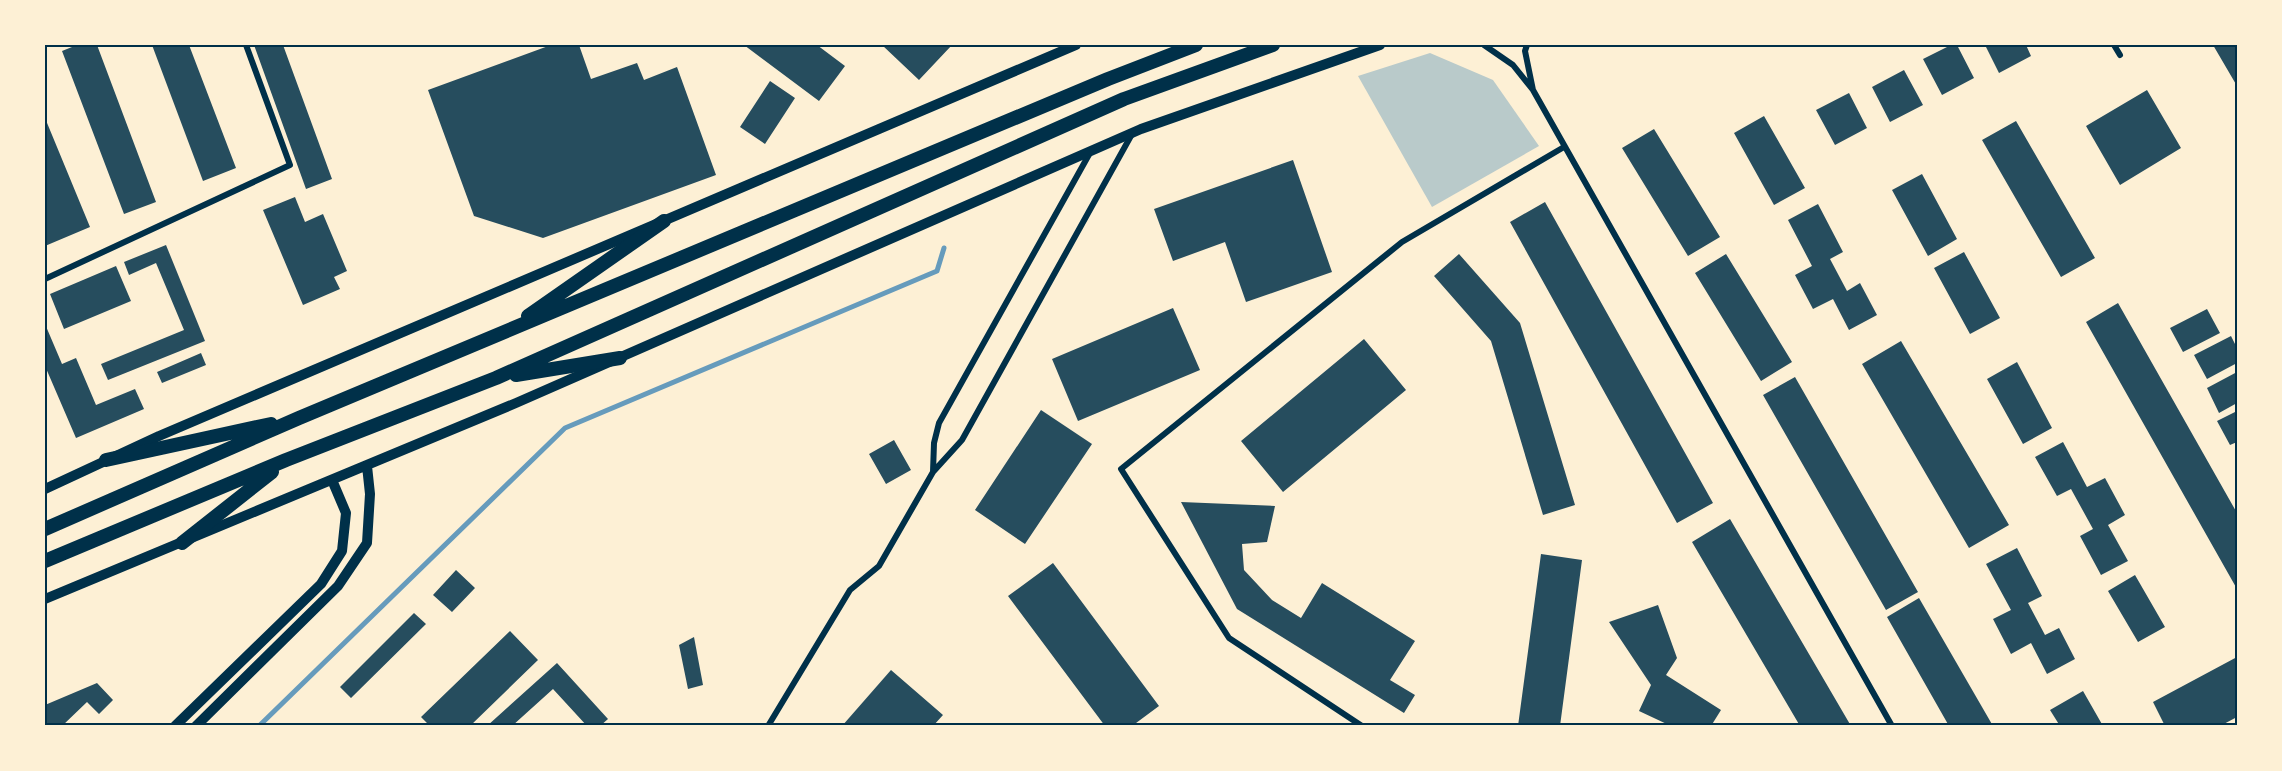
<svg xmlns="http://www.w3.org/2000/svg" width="2282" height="771" viewBox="0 0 2282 771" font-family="'DM Sans',sans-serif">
  <rect width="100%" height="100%" fill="#fdf0d5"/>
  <path fill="#b9caca" d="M1430,53l63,27 46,66 -107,61 -74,-131z"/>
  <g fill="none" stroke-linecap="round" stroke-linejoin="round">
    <path stroke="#669bbc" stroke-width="5" d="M259,726l306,-298 372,-157 7,-23"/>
  </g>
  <path fill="#264d5e" d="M77,45h20l59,157 -32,12 -62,-163z
    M152,45h37l47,123 -33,13z
    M254,45h29l49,134 -26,10z
    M551,45h28l12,34 46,-16 7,17 33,-13 39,108 -173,63 -69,-22 -46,-126z
    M744,45h73l28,21 -26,35z
    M882,45h70l-33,35z
    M1951,45h6l17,33 -32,17 -19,-36z
    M1985,45h41l5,11 -32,17z
    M2213,45h24v41z
    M1904,70l19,35 -33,17 -18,-35z
    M770,81l25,17 -30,46 -25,-17z
    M2147,90l34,58 -61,37 -34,-59z
    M1849,93l18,35 -32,17 -19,-35z
    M1764,116l41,72 -31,17 -40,-72z
    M45,118l45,109 -45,19z
    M2016,121l79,137 -34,19 -79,-137z
    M1654,129l66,108 -32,19 -66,-108z
    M1293,160l39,112 -86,30 -21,-60 -52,19 -19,-52z
    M1922,174l35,65 -29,17 -36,-66z
    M295,197l10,25 18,-8 24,57 -13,6 6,12 -37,16 -40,-95z
    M1545,202l168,301 -36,20 -167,-301z
    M1818,204l25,48 -13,7 17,32 13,-8 17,32 -28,15 -16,-31 -20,10 -18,-34 17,-9 -24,-46z
    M166,245l39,96 -97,39 -7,-16 83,-34 -28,-67 -27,12 -5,-13z
    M1964,252l36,66 -30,16 -36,-66z
    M1459,254l61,69 55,182 -32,10 -52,-174 -57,-65z
    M1726,254l66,108 -31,19 -66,-108z
    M116,266l15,35 -67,28 -14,-35z
    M2118,303l119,210v76l-151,-267z
    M1173,308l27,62 -122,51 -26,-62z
    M2207,309l13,24 -37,19 -13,-24z
    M45,324l17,40 14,-6 20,47 39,-16 9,20 -68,29 -31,-72z
    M2231,336l6,12v15l-30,16 -13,-24z
    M1364,339l42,51 -123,102 -42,-51z
    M1901,341l108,184 -40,23 -107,-184z
    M201,353l5,12 -44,18 -5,-11z
    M2017,362l35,66 -29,16 -36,-65z
    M2237,372v31l-18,10 -12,-25z
    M1795,377l123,215 -32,18 -123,-215z
    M1041,410l51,34 -67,100 -50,-34z
    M2237,411v31l-7,3 -13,-24z
    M894,440l17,30 -25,14 -17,-30z
    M2063,442l24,45 18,-9 20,37 -17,10 20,36 -27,14 -21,-39 13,-7 -22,-40 -14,7 -22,-39z
    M1181,502l94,4 -8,36 -25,2 2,26 28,30 29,18 21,-35 93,58 -25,39 25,15 -11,18 -167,-104z
    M1730,519l121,207h-51l-108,-184z
    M2017,548l25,48 -14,7 17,32 14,-7 16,31 -28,15 -16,-31 -20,11 -18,-35 18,-9 -25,-46z
    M1541,554l41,6 -22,166h-42z
    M1053,563l106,143 -27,20h-27l-97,-130z
    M456,570l19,18 -23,24 -19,-17z
    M2135,575l30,52 -27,15 -30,-51z
    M1919,598l74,128h-44l-62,-109z
    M1658,605l19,53 -11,17 55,35 -10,16h-40l-32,-15 12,-26 -42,-63z
    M414,613l12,11 -75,74 -11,-11z
    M510,631l28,29 -68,66h-40l-9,-9z
    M694,637l9,48 -15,4 -9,-44z
    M2237,657v60l-17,9h-55l-12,-24z
    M557,663l51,56 -8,7h-13l-34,-37 -41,37h-25z
    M891,670l52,45 -10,11h-91z
    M97,683l16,17 -14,14 -12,-12 -25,24h-17v-21z
    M2083,691l20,35h-43l-10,-16z"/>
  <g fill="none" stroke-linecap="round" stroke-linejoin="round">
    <path stroke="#003049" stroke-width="6" d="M1484,45l29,20 20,25 -8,-39 2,-6
      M2114,45l6,10
      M1533,90l359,636
      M1091,151l-152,272 -5,20 -1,29 29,-32 170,-306
      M45,279l245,-114 -44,-120
      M768,726l82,-136 29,-24 54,-94
      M1362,726l-133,-88 -108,-169 281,-227 162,-95"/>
    <path stroke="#003049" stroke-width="10" d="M45,489l114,-53 917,-391
      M45,599l471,-196 625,-274 239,-84
      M175,726l146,-142 21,-33 4,-38 -14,-33
      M196,726l142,-140 29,-43 3,-49 -3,-28"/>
    <path stroke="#003049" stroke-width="14" d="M528,316l136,-95
      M516,375l104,-17
      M106,460l165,-36
      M45,529l254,-111 809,-339 88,-34
      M182,543l90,-71
      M45,561l241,-101 210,-82 628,-279 149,-54"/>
  </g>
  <rect width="2282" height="771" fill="none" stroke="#fdf0d5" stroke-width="93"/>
  <rect x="46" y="46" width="2190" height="678" fill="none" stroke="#003049" stroke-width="2"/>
</svg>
